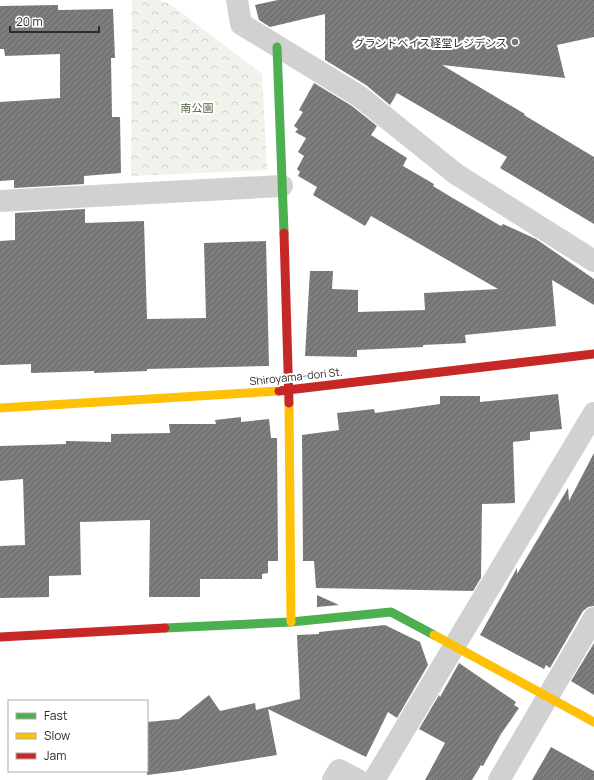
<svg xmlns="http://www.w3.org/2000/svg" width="594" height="780" viewBox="0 0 594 780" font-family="Manrope,'Noto Sans JP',sans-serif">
  <defs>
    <pattern id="park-crowns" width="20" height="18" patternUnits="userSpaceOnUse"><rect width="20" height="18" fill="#f0f3eb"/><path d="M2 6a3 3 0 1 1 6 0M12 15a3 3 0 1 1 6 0" fill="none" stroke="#ced0ca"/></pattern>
    <pattern id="building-hatch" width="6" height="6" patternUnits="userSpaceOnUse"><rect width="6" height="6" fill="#7d7d7d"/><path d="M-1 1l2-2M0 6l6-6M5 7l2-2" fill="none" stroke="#676767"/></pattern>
  </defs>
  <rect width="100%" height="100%" fill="#fff"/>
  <path fill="url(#park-crowns)" d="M132,0h25l13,4 92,70 5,96 -136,6z"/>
  <path fill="url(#building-hatch)" d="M278,0h316v37l-37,8 8,33 -123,-13 83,49 -1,1 70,42v67l-94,-56 7,-11 -110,-64 -7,12 -24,-20 -41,-25v-46l-55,13 -11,-7 -4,-15z
    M58,5v5l55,-1 2,49h-4l1,59h8l1,56 -37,3v8l-70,4v-8l-14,1v-79l60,-4v-44l-55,2 -1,-7h-4v-43z
    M314,83l38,23 25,20 -6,9 36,23 -4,8 31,18 -1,2 18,11 50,29 2,-2 33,15 58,40v26l-42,-25 4,46 -91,9 1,8 -43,2v2l-66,3v7l-52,-1 5,-85h23l-1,18 26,1v22l67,-2 -1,-17 74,-4 -127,-73 -6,10 -52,-31 4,-8 -19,-11 2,-4 -3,-3 7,-13 -6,-4 8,-14 -11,-6 3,-3 -4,-3 9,-14 -4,-2z
    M85,209v14l59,-2 3,98 59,-1 -2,-75 62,-2 3,125 -122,3v2l-53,2v-2l-63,2v-9l-31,1v-124l15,-1v-27z
    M558,394l4,35 -32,3v8l-17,2 2,61 -33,1 -1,74 -8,13 -157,-3 -2,-27h-11l-1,-126 37,-5 -2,-17 37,-4 1,4 65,-9v-8h40v6z
    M241,417v5l28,-3 2,19h6l1,123h-10v12l-6,1v5h-62v18h-51l1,-77 -70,2 1,53 -32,1v21l-49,1v-52l25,-1 -2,-66 -23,2v-35l66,-2v-3l45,1v-8l59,-1 -1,-9h47l-1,-4z
    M594,453v153l-6,1 -5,4 -33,57 -4,-3 -2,4 -64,-34 37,-67v6l51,-86 1,13z
    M317,595l22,10 -22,2z
    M385,625l35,17 8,23 -31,53 -9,-6 -22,45 -98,-48 9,46 -97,16 -33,4v-53l32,-3 30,-24 11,16 35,-8 1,7 44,-11 -3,-64 22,-1v-2z
    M594,643v52l-23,-14z
    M459,663l57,39 -2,3 5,3 -18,26 -18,32 -2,-1 -9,15h-47l20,-37 -26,-14 20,-34 1,2z
    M551,747l43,24v9h-62z"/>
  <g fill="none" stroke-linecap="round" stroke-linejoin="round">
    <path stroke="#d1d1d1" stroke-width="22" d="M237,0l4,24 118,72 97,78 138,87
      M0,201l282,-15
      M333,780l6,-10 19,10
      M374,780l220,-367
      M499,780l95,-162"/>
    <path stroke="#4caf50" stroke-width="9" d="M277,47l7,186
      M165,628l126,-6 100,-10 43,23"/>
    <path stroke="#ffc107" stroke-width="9" d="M289,403l2,219
      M0,408l279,-17
      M434,635l160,87"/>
    <path stroke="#c62828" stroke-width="9" d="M284,233l5,170
      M279,391l315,-37
      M0,637l165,-9"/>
  </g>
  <circle fill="#767676" stroke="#fff" stroke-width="1.5" cx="515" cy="42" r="4"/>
  <g text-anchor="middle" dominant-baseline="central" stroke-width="4" stroke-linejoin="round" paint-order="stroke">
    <g font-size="11" fill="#2c2c2c" stroke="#fff" text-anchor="end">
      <text x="507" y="42">グランドベイス経堂レジデンス</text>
    </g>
    <g font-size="11" fill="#55653c" stroke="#fff">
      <text x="197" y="107">南公園</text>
    </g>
    <g font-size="11" fill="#2c2c2c" stroke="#fff">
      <text transform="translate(296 376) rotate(-6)">Shiroyama-dori St.</text>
    </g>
  </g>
  <rect x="8" y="700" width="140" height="72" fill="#ffffff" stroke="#ababab"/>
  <rect x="16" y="713" width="20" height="6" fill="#4caf50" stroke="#ababab"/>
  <text x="44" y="720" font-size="12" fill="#2c2c2c">Fast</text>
  <rect x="16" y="733" width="20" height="6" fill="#ffc107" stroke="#ababab"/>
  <text x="44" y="740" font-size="12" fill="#2c2c2c">Slow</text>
  <rect x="16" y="753" width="20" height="6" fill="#c62828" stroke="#ababab"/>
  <text x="44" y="760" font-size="12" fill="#2c2c2c">Jam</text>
  <path d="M10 26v6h89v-6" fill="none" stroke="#2c2c2c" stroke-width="2"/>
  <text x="16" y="26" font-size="12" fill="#2c2c2c" stroke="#ffffff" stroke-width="3" paint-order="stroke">20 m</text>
</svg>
